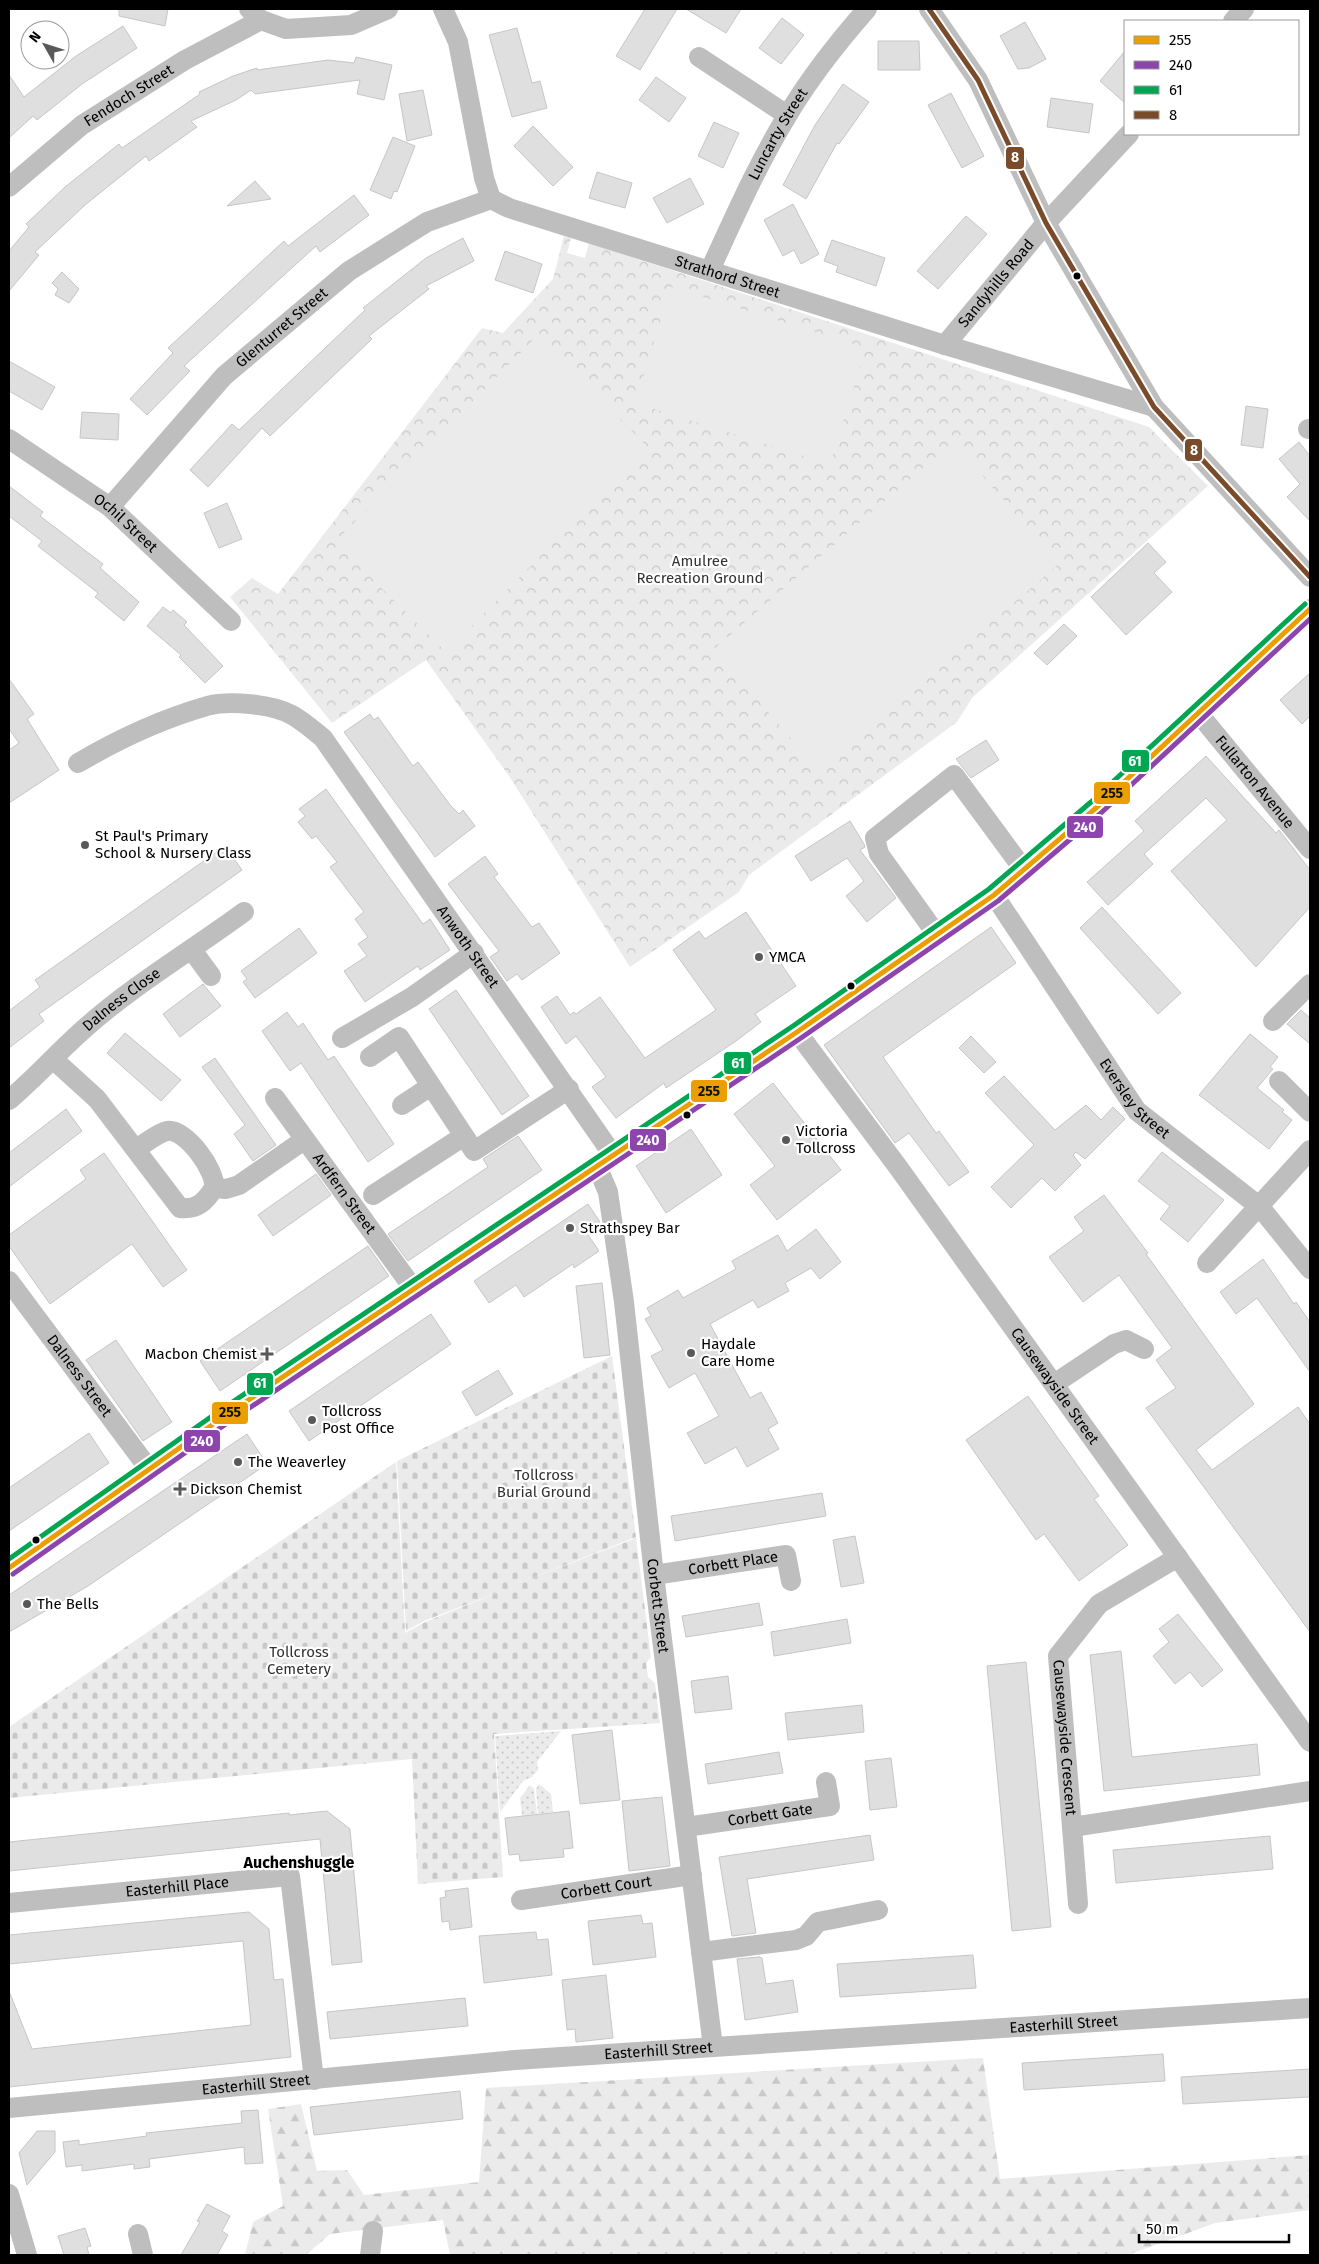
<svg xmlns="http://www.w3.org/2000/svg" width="1319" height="2264" viewBox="0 0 1319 2264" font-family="'Fira Sans',sans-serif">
  <defs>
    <pattern id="grass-dots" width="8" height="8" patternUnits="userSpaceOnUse" patternTransform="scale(1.25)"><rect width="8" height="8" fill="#ebebeb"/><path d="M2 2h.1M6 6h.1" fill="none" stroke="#c8c8c8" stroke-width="1.8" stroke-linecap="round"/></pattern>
    <pattern id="forest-firs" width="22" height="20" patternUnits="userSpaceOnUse" patternTransform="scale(1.25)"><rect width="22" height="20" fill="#ebebeb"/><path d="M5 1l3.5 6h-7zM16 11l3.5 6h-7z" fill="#c8c8c8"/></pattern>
    <pattern id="cemetery-stones" width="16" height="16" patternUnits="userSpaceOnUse" patternTransform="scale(1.25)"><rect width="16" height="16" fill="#ebebeb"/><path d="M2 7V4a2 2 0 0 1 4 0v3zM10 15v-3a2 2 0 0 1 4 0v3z" fill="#c8c8c8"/></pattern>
    <pattern id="park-crowns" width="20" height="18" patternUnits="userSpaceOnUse" patternTransform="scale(1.25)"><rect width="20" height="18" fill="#ebebeb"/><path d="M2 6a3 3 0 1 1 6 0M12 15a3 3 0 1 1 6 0" fill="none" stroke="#c8c8c8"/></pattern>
  </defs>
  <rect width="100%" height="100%" fill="#fff"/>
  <path fill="url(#grass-dots)" d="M561,1731l-24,31 1,8 -6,7 -9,4 -23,31 -5,-76z
    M539,1784l12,10 2,18 -15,2 -2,-25z
    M530,1785l4,4 3,25 -15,2 -2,-18z"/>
  <path fill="url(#forest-firs)" d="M983,2058l17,121 310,-24v55l-95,13 -87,32h-678l-7,-35 -113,14 -24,21h-61l8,-33 30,-16 -15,-97 33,-5 16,67 30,-1 17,25 115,-13 7,-94z"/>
  <path fill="url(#cemetery-stones)" d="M612,1356l24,181 -127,50 127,-49 15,119 -5,6 2,14 7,6 5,40 -166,11 9,143 -85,7 -6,-125 -403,39v-71l387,-265 9,171 20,-11 82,-33 -83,32 -18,10 -9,-170z"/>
  <path fill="url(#park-crowns)" d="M564,236l7,2 -4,15 18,5 4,-15 560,184 59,59 -236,212 -15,24 -208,153 -10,17 -109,75 -121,-191 -83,-116 -94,63 -102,-126 22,-19 26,16 204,-266 21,5 50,-54z"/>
  <path fill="#ebebeb" d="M671,287l195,61 -36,116 -195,-61z
    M536,337l112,110 -202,205 -111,-110z
    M953,442l106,122 -240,207 -105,-122z"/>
  <path fill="#dfdfdf" stroke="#c6c6c6" d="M119,9h49l-3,17 -46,-10z
    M645,9h32l-37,61 -24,-14z
    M686,9h55l-15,24z
    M782,18l22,17 -23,29 -22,-16z
    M1025,22l21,37 -17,9 -11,1 -18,-33z
    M123,26l14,22 -55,36 -45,36 -4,-4 -24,22v-63l15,22 52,-41z
    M517,28l15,55 8,-2 7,27 -35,9 -23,-82z
    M878,41h41l1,29h-42z
    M1125,51v52l-25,-22z
    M356,57l36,8 -8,35 -27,-6 3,-14 -105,14 -4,-4 -15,10 -45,21 6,6 -48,34 -3,-5 -61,49 -50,47 4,3 -30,36v-40l20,-24 -3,-3 39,-37 54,-43 3,4 78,-54 -1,-2 34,-16 24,-8v2l71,-10 26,3z
    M656,77l30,21 -17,24 -30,-22z
    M843,84l26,18 -30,42 -2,-1 -31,56 -23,-14 32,-60z
    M423,90l9,45 -25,6 -8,-47z
    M951,93l33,63 -22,12 -34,-63z
    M1051,98l42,6 -4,29 -42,-6z
    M714,122l25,11 -16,35 -25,-12z
    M533,126l40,41 -20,19 -39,-40z
    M393,137l22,9 -18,46 -3,-1 -3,8 -21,-9z
    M597,172l35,11 -7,25 -36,-10z
    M690,178l14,26 -37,19 -14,-25z
    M255,181l16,18 -44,7z
    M354,195l15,20 -49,37 -4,-6 -132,120 6,5 -43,44 -17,-16 43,-46 -5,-5 116,-107 4,5z
    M793,204l26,50 -18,10 -7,-14 -11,6 -19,-36z
    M966,216l21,18 -49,55 -21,-18z
    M463,238l11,23 -48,25 3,3 -60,47 3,3 -102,97 -8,-8 -54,59 -18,-17 42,-46 7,6 126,-120 -2,-2 63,-50z
    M832,240l53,18 -9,28 -40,-14 2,-6 -14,-5z
    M505,251l37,13 -9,29 -38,-13z
    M62,272l17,17 -10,14 -14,-8 3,-6 -6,-6z
    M9,361l46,26 -13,23 -33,-19z
    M1246,406l22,3 -5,39 -22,-3z
    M82,412l37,2 -1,26 -38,-2z
    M1299,442l11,14v65l-23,-24 13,-13 -21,-25z
    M9,486l34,26 -3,4 63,48 -3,4 39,34 -15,19 -29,-24 3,-4 -60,-47 4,-5 -33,-25z
    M227,503l15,36 -23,9 -15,-35z
    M1148,543l18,19 -12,11 18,19 -46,43 -35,-38z
    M163,607l8,6 2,-3 14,12 -3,3 39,41 -18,17 -26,-26 2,-2 -34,-29z
    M1064,624l13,12 -30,29 -13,-12z
    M1310,673v43l-8,8 -22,-24z
    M9,679l25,35 -7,5 32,51 -50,33v-53l10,-7 -10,-14z
    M370,714l4,6 4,-3 35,49 5,-4 33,44 8,8 4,-4 12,16 -40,31 -91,-125z
    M986,740l13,20 -28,18 -15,-19z
    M1206,756l70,77 3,-3 4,5 27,35v37l-54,60 -85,-96 56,-51 -21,-22 -62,56 9,10 -45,41 -21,-23 57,-51 -9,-10z
    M326,789l97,135 7,-5 20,31 -30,20 -2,-4 -53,36 -21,-31 23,-15 -9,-12 10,-7 -13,-18 9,-7 -34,-45 7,-5 -21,-26 -4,3 -14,-17 7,-6 -6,-7z
    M850,821l14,23 1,3 -5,3 36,48 -29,24 -21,-26 18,-15 -17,-23 -36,23 -16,-25z
    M225,846l17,24 -203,144 5,7 -35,27v-37l31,-24 -5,-7z
    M485,856l13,18 -4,3 38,50 7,-4 21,30 -38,27 -5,-6 -10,7 -17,-24 9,-6 -51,-67z
    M1102,907l79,86 -23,21 -78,-86z
    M746,912l50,74 -41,28 6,8 -25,19 -70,47 -2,-5 -48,35 -24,-31 14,-10 -30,-41 -10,8 -25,-37 16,-11 13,19 4,-3 2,2 24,-17 45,61 71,-48 -43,-60 26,-19 6,8z
    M991,927l25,36 -133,94 53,76 3,-2 30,41 -20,14 -40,-53 -14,10 -71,-98z
    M299,928l18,25 -62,45 -12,-16 4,-3 -6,-8z
    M203,984l18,22 -41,31 -17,-23z
    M456,990l73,106 -27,19 -73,-106z
    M1301,1010l9,8v26l-23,-20z
    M287,1012l11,15 5,-4 25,37 6,-4 60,88 -26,18 -67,-99 -11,8 -28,-40z
    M125,1033l56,47 -20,21 -54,-48z
    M1250,1034l28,23 -8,10 3,2 -16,19 27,22 -2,2 10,8 -23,29 -70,-54z
    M971,1036l25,26 -12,11 -25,-25z
    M215,1058l61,87 -23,16 -19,-27 11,-9 -43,-58z
    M1004,1076l51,54 31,-25 15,15 12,-13 12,12 -40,40 -9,-7 -3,3 8,10 -26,26 -13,-13 -31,30 -20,-21 43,-42 -49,-52z
    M773,1083l68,87 -64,50 -27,-35 25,-19 -41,-52z
    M66,1109l16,22 -73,56v-34z
    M691,1129l31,46 -56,38 -30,-47z
    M518,1136l24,34 -134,91 -20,-27 100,-67 -5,-8z
    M1162,1152l62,48 -36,42 -28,-23 10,-13 -32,-25z
    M104,1153l83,117 -24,17 -31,-43 -82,60 -41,-58v-11l77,-56 -6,-9z
    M316,1174l15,21 -58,41 -15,-21z
    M1104,1195l44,58 -2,1 108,150 -58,46 16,20 86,-63 12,17v208l-164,-224 30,-20 -20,-28 16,-12 -53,-73 -36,27 -34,-45 35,-26 -10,-14z
    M588,1204l12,18 -14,10 13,19 -25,17 -1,-4 -49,33 -8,-12 -27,18 -15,-22z
    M816,1229l25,33 -21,17 -9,-11 -26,15 4,8 -31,17 -5,-8 -43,24 40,74 11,-6 17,31 -10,6 11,20 -32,18 -11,-20 -31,17 -18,-31 32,-17 -24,-43 -26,15 -18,-32 12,-6 -18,-31 6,-3 -4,-8 31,-18 5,8 53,-29 -4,-8 46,-26 9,16z
    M368,1246l21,30 -169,115 -20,-30z
    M1263,1259l31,45 2,-2 14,20v50l-53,-74 -21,16 -16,-22z
    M602,1283l8,72 -26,3 -8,-72z
    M431,1314l20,30 -142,97 -20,-30z
    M116,1340l56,82 -29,19 -57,-81z
    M498,1370l15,24 -37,22 -14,-24z
    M1028,1396l71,100 -5,3 34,46 -49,36 -35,-47 -8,6 -70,-100z
    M89,1433l20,30 -100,68v-43z
    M247,1434l20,30 -179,122 -79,46v-37z
    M822,1493l4,23 -151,25 -4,-25z
    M855,1536l9,47 -23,4 -8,-47z
    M759,1603l4,22 -77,12 -4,-21z
    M1178,1614l45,56 -21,17 -12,-15 -15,12 -22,-28 16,-14 -10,-13z
    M847,1619l4,24 -77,13 -3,-24z
    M1121,1651l11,106 125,-13 3,31 -156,16 -14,-136z
    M1026,1662l25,265 -39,4 -25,-265z
    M728,1676l4,33 -37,4 -4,-32z
    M862,1705l2,27 -76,8 -3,-27z
    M612,1730l8,70 -40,4 -8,-69z
    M779,1752l4,21 -75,11 -3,-20z
    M891,1758l6,49 -27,3 -5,-49z
    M662,1797l8,69 -41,5 -7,-70z
    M327,1811l23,18 12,133 -30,3 -12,-126 -311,32v-29l280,-29v2z
    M569,1811l4,37 -10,1 1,8 -44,4 -1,-7 -10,1 -4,-37z
    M870,1835l4,25 -127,19 9,54 -24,3 -13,-79z
    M1270,1836l3,33 -157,14 -3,-33z
    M468,1888l4,39 -22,3 -1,-9 -7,1 -2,-24 6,-1 -1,-6z
    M249,1912l20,17 5,51 9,-1 8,78 -282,30v-96l23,58 219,-24 -8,-84 -234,23v-29z
    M641,1915l2,9 9,-1 4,34 -63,8 -5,-44z
    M536,1932l1,8 11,-1 4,36 -68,8 -5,-47z
    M973,1955l3,33 -136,9 -3,-33z
    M759,1957l3,1 4,26 27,-4 5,32 -53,8 -8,-61z
    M606,1975l7,63 -37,4 -1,-13 -8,1 -5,-50z
    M465,1998l3,28 -138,13 -3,-27z
    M1163,2054l2,27 -141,9 -2,-27z
    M1310,2069v28l-127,7 -2,-27z
    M460,2091l3,28 -149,16 -4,-28z
    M258,2110l5,53 -18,1 -1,-17 -95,12 1,8 -16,2v-5l-52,7v-6l-16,2 -3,-25 16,-2v5l68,-9 -1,-3 96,-10 -1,-12z
    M37,2131h18v21l-28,33 -8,-32z
    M207,2204l23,12 -8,15 6,4 -11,20h-36l19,-33 -3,-1z
    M85,2228l6,18 -4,1 2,8h-25l-6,-19z"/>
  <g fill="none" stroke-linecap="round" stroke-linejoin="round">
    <g stroke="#bebebe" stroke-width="20">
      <path d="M249,9l12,11 25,9 65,-4 37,-16"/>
      <path id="s1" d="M443,9l15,33 26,136 7,21 18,9 436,137 209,62"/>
      <path d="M929,9l49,71 68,143 108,184 156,170"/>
      <path d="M1233,21l11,-12"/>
      <path d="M699,57l88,58"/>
      <path id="s2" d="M9,187l73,-62 103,-65 76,-40"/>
      <path id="s3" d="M710,270c24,-52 47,-105 77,-154 22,-37 51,-74 80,-107"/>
      <path id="s4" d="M945,345l101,-122 83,-89"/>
      <path d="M1308,429h2"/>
      <path id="s5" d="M9,439l101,68 121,114"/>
      <path id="s6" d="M110,507l114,-131 125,-105 78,-49 64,-23"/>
      <path id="s7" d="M1199,714l111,135"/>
      <path id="s8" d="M78,763c39,-23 84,-44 129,-57 22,-6 65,-2 85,9 11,6 21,15 31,23l290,417"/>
      <path id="s9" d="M994,895l143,216 123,96 50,62"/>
      <path d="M937,935l-58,-81 -4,-16 79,-63 70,95"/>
      <path d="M192,950l19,26"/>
      <path d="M1273,1021l37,-37"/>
      <path id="s10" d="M797,1032l101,135 412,575"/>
      <path d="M342,1038l70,-41 62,-44"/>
      <path d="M370,1057l29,-20 75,114 95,-62"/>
      <path d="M53,1059l44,40 83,109c17,2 25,-6 34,-20 3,-16 -28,-60 -47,-57 -10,2 -22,13 -31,18"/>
      <path d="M1279,1081l31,31"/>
      <path id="s11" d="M275,1098l138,190"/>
      <path id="s12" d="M9,1100c26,-22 49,-48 75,-71 49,-44 107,-78 160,-117"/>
      <path d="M402,1105l29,-19"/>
      <path id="s13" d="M597,1166l11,26 16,110 30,273 59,472"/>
      <path d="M214,1188l12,1 13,-4 65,-45"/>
      <path d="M373,1195l91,-59"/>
      <path d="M1207,1263l103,-113"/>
      <path id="s14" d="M9,1281l140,188"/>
      <path d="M1054,1384l60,-40 12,-4 18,9"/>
      <path id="s15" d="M1178,1557l-79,47 -41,52 14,171 238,-36"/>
      <path d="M9,1568l220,-155 568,-381 197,-137 102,-87 214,-199"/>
      <path id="s16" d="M654,1575l132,-20 5,26"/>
      <path id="s17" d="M686,1827l144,-21 -4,-24"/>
      <path d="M1072,1827l6,77"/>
      <path id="s18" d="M521,1900l171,-25"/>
      <path id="s19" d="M9,1903l281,-27 24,204"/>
      <path d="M701,1952l95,-12 10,-4 12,-14 60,-12"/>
      <path id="s20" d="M9,2108l506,-48 795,-52"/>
      <path d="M9,2194l18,61"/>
      <path d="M138,2234l5,21"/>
      <path d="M370,2255l3,-24"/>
    </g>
    <defs>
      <path id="bus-1" d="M9,1568l220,-155 568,-381 197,-137 102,-87 214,-199"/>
      <path id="bus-2" d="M13,1574l220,-155 568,-381 197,-137 103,-88 209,-194"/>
      <path id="bus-3" d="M9,1559l216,-152 568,-381 196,-137 102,-87 214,-198"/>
      <path id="bus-4" d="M929,9l49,71 68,143 108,184 156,170"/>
    </defs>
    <use href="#bus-1" stroke="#fff" stroke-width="9"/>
    <use href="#bus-2" stroke="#fff" stroke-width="9"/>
    <use href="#bus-3" stroke="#fff" stroke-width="9"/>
    <use href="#bus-4" stroke="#fff" stroke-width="9"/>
    <use href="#bus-1" stroke="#eb9e00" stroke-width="5"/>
    <use href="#bus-2" stroke="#8e44ad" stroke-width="5"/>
    <use href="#bus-3" stroke="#00a651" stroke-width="5"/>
    <use href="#bus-4" stroke="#7a4b2a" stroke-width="5"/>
  </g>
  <g fill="#000" stroke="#fff" stroke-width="2">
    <circle cx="1077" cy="276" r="4.5"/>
    <circle cx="851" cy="986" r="4.5"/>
    <circle cx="687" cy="1115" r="4.5"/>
    <circle cx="36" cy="1540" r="4.5"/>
  </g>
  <g fill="#595959" stroke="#fff" stroke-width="2">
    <circle cx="85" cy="845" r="5"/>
    <circle cx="759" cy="957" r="5"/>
    <circle cx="786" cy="1140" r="5"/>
    <circle cx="570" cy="1228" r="5"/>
    <circle cx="691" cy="1353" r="5"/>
    <path d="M264.5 1346.5h5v5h5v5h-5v5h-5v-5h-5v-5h5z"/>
    <circle cx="312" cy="1420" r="5"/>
    <circle cx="238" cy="1462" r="5"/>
    <path d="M177.5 1481.5h5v5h5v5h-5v5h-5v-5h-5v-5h5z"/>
    <circle cx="27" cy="1604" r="5"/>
  </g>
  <g text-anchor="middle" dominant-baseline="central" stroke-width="4.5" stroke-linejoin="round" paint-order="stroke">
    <g font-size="15" fill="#000" stroke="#fff">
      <text stroke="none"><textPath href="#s2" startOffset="151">Fendoch Street</textPath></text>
      <text stroke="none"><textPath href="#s3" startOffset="152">Luncarty Street</textPath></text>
      <text stroke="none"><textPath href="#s1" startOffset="446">Strathord Street</textPath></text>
      <text stroke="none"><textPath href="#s4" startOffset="80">Sandyhills Road</textPath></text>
      <text stroke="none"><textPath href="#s6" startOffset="249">Glenturret Street</textPath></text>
      <text stroke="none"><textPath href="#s5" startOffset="144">Ochil Street</textPath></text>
      <text stroke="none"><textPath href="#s7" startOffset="88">Fullarton Avenue</textPath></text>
      <text stroke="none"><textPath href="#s8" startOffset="521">Anwoth Street</textPath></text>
      <text stroke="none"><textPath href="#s12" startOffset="151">Dalness Close</textPath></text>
      <text stroke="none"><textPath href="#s9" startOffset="248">Eversley Street</textPath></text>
      <text stroke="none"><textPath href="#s11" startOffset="118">Ardfern Street</textPath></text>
      <text stroke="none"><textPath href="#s14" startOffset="118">Dalness Street</textPath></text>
      <text stroke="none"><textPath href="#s10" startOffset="438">Causewayside Street</textPath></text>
      <text stroke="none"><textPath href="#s16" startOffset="80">Corbett Place</textPath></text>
      <text stroke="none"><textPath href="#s13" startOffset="445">Corbett Street</textPath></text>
      <text stroke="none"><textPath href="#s15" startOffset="240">Causewayside Crescent</textPath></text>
      <text stroke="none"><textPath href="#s17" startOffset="85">Corbett Gate</textPath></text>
      <text stroke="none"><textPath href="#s19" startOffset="169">Easterhill Place</textPath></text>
      <text stroke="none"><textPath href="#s18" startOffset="86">Corbett Court</textPath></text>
      <text stroke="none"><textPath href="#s20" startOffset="1058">Easterhill Street</textPath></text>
      <text stroke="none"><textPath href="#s20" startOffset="652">Easterhill Street</textPath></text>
      <text stroke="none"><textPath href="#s20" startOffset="248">Easterhill Street</textPath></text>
    </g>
    <g font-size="15" fill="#323232" stroke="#fff">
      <text x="700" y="561">Amulree<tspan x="700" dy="17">Recreation Ground</tspan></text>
      <text x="544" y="1475">Tollcross<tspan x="544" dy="17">Burial Ground</tspan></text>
      <text x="299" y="1652">Tollcross<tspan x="299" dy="17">Cemetery</tspan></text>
    </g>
    <g font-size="15" fill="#000" stroke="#fff" text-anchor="start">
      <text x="95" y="836">St Paul's Primary<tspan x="95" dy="17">School &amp; Nursery Class</tspan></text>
      <text x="769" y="957">YMCA</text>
      <text x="796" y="1131">Victoria<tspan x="796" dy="17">Tollcross</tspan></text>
      <text x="580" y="1228">Strathspey Bar</text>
      <text x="701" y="1344">Haydale<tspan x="701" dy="17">Care Home</tspan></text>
      <text x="257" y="1354" text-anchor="end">Macbon Chemist</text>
      <text x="322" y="1411">Tollcross<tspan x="322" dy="17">Post Office</tspan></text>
      <text x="248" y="1462">The Weaverley</text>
      <text x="190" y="1489">Dickson Chemist</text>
      <text x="37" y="1604">The Bells</text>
    </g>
    <g font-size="16" font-weight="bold" fill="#000" stroke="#fff">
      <text x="299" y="1862">Auchenshuggle</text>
    </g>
  </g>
  <g stroke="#fff" stroke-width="2">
    <rect x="1005" y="146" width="20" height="24" rx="5" fill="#7a4b2a"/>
    <rect x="1184" y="438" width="19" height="24" rx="5" fill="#7a4b2a"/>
    <rect x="1121" y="749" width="29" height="24" rx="5" fill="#00a651"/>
    <rect x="1093" y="781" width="38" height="24" rx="5" fill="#eb9e00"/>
    <rect x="1066" y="815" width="38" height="24" rx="5" fill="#8e44ad"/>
    <rect x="723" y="1051" width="29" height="24" rx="5" fill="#00a651"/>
    <rect x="690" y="1079" width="38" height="24" rx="5" fill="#eb9e00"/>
    <rect x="629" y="1128" width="38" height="24" rx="5" fill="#8e44ad"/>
    <rect x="246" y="1372" width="28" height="24" rx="5" fill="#00a651"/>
    <rect x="211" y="1401" width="38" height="24" rx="5" fill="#eb9e00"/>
    <rect x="183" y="1429" width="38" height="24" rx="5" fill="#8e44ad"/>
  </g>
  <g font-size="14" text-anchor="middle" font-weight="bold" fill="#fff">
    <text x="1015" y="162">8</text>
    <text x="1194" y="455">8</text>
    <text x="1135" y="766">61</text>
    <text x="1085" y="832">240</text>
    <text x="738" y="1068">61</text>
    <text x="648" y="1145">240</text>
    <text x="260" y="1388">61</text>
    <text x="202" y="1446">240</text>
  </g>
  <g font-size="14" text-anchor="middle" font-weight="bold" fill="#111">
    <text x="1112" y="798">255</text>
    <text x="709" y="1096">255</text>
    <text x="230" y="1417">255</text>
  </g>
  <rect width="1319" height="2264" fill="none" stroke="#000000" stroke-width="20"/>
  <rect x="1124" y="20" width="175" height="115" fill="#ffffff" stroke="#999999"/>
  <rect x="1134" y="36" width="25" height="8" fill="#eb9e00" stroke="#999999"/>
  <text x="1169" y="45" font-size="15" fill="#000000">255</text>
  <rect x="1134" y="61" width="25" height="8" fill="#8e44ad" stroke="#999999"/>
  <text x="1169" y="70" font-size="15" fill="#000000">240</text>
  <rect x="1134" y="86" width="25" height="8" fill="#00a651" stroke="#999999"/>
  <text x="1169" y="95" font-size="15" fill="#000000">61</text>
  <rect x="1134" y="111" width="25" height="8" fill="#7a4b2a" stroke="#999999"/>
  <text x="1169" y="120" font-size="15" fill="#000000">8</text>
  <g transform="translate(45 45) rotate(309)"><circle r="24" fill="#ffffff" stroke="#999999"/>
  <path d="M0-4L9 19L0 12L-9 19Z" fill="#595959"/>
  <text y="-8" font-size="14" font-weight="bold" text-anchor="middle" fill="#000000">N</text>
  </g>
  <path d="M1139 2234v8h150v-8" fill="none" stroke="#000000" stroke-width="2.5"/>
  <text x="1146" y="2234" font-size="15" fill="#000000" stroke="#ffffff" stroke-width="4" paint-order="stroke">50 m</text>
</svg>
